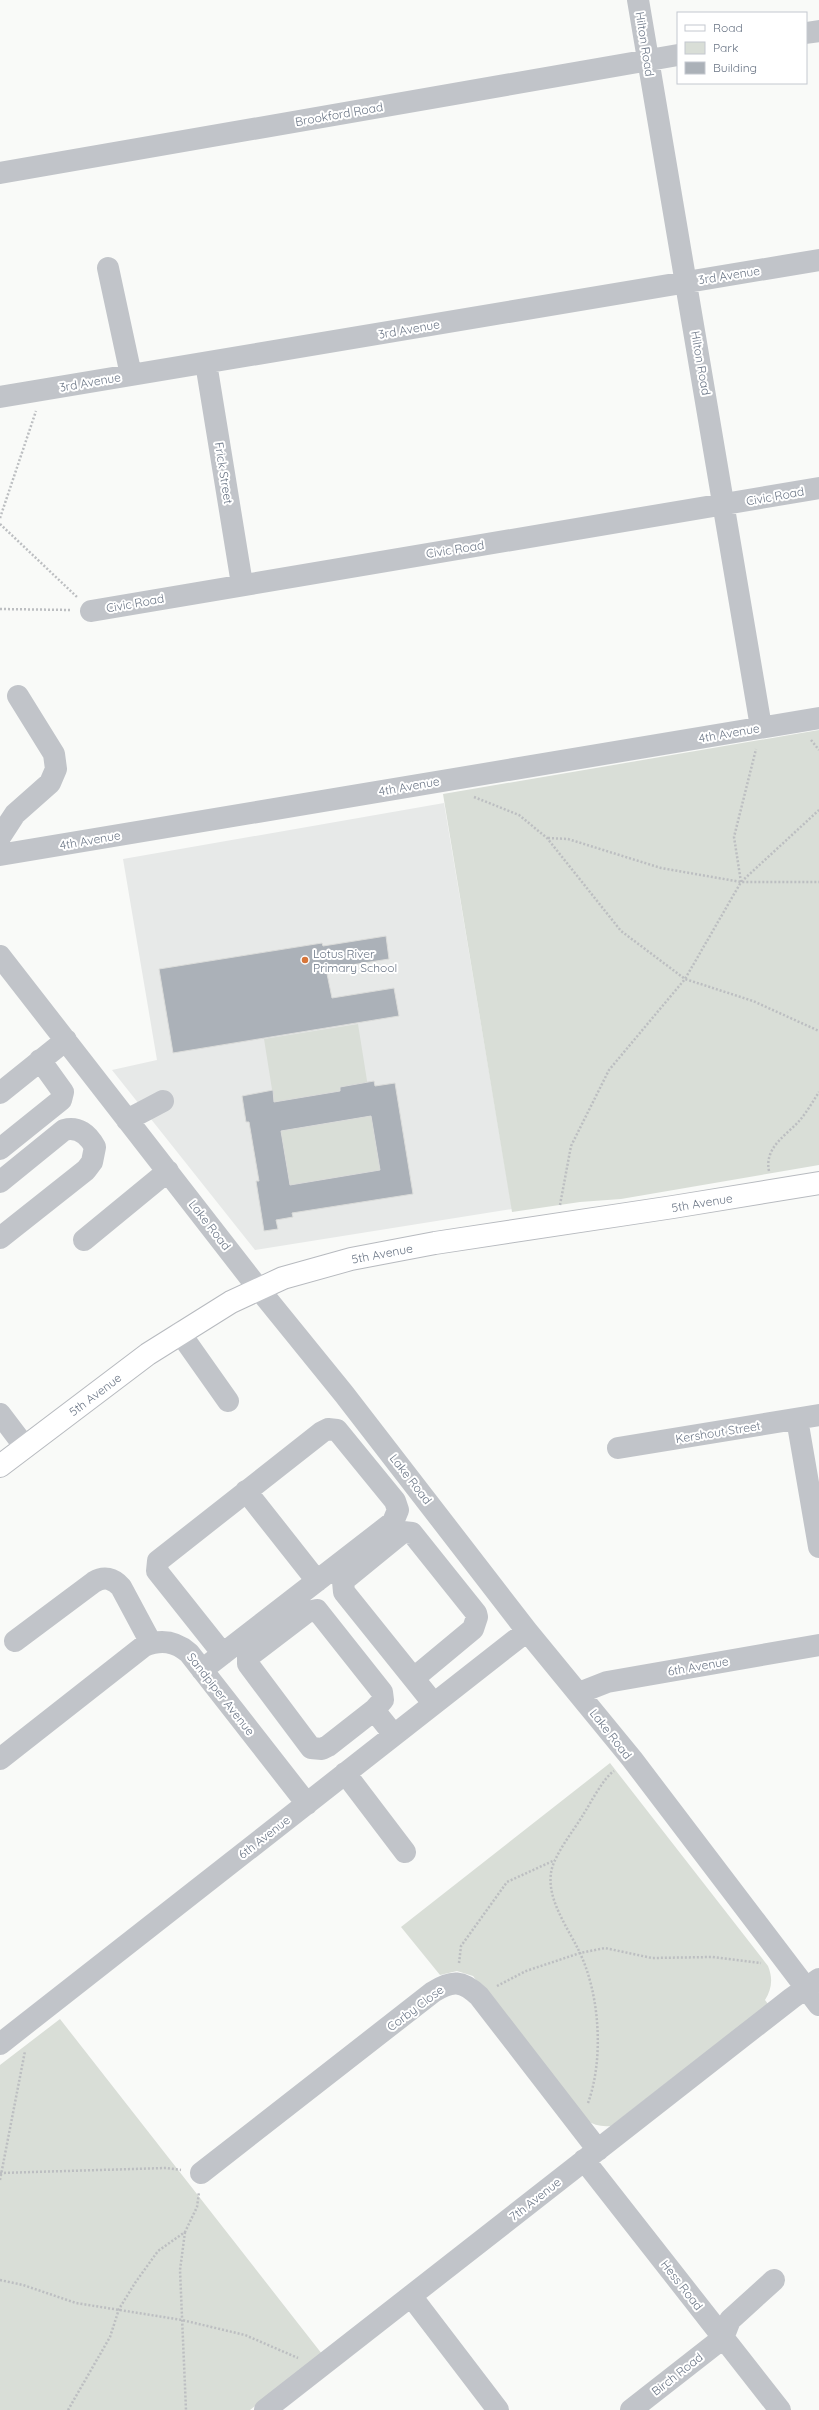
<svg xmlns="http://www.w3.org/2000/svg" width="819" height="2410" viewBox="0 0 819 2410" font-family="Quicksand,sans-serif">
  <rect width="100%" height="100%" fill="#f9faf8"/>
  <path fill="#e7e9e8" d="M444,803l68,406 -257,41 -143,-180 45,-10 -34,-201z"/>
  <path fill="#d9ded7" d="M819,730v435l-198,34 -41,3 -68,10 -69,-418z
    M358,1024l10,63 -9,-3 -19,3v4l-66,11 -10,-63z
    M371,1116l9,54 -90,15 -9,-54z
    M610,1763l158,203c5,12 4,23 -3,34l3,4 -157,122c-10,1 -17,-1 -25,-6l-113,-144 -16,-5 -17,4 -39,-48z
    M60,2019l262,335 -72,56h-250v-345z"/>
  <path fill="#abb1b8" stroke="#dbdcda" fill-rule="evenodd" d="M386,936l3,23 -63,10 6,29 62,-10 5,28 -226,37 -14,-84 163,-26 1,3z
    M374,1081l1,5 20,-3 18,111 -121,19 1,4 -17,3 2,9 -14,2 -8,-50h3l-10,-59h-3l-4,-26 31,-6 1,12 66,-11v-4zM371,1116l9,54 -90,15 -9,-54z"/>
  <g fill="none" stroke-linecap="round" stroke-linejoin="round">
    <defs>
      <g id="major">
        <path id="s1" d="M0,1466l148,-112 83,-52 52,-24 68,-19 84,-16 238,-36 146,-24"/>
      </g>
    </defs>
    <use href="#major" stroke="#b7babf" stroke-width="24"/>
    <path stroke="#bcbec1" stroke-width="2.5" stroke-dasharray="2 2" stroke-linecap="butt" d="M0,518l36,-107
      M0,524l77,73
      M0,609l71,1
      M811,740l8,10
      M474,797l45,18 28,23 74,93 64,48 68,22 66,30
      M548,838l20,1 93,29 80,14h78
      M741,882l-7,-45 22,-88
      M769,1171c-5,-24 18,-36 31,-51 7,-8 13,-19 19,-28
      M560,1205l11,-59 38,-76 76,-91 56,-97 78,-72
      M459,1963l2,-17 46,-64 48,-22
      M497,1986l29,-15 54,-18 25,-5 47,10 60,-1 49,6
      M588,2103c16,-44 12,-109 -9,-152 -11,-23 -32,-51 -28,-78 2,-17 23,-43 32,-58 7,-11 21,-38 31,-44
      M0,2173l166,-5 15,2
      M0,2180l25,-129
      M185,2232l-5,38 6,140
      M0,2280l23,5 53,18 106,17 63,15 53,23
      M68,2410l42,-73 9,-28 16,-26 23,-32 27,-19 12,-25 2,-15"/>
    <path stroke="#c1c4c9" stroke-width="22" d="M638,0l123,727
      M806,33l13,-2
      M0,173l678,-118
      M108,268l23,107
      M206,363l36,221
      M0,397l819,-137
      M91,611l728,-123
      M0,837l15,-23 35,-31 6,-14 -2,-15 -36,-58
      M0,855l819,-137
      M0,956l258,332 86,106 183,237 105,128 187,246
      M0,1093l66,-53
      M127,1120l36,-19
      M0,1149l61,-49 2,-8 -23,-32
      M0,1182l64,-52c14,-4 24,4 31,17l-3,15 -6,8 -86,68
      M84,1240l84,-69
      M180,1333l48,68
      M0,1414l25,33
      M797,1419l22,128
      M618,1448l201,-33
      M246,1491l71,90
      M15,1641l79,-59c10,-6 19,-4 27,5l30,56
      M202,1670l191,-148 5,-12 -3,-9 -58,-71 -9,-1 -6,3 -164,129 -1,10 66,83
      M414,1678l59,-49 4,-12 -1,-4 -64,-80 -9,-1 -60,49 1,11 90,112
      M579,1693l28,-11 212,-37
      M374,1710l9,-10 -1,-8 -65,-82 -10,2 -59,45v7l63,84 11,1 6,-3 46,-36 20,25
      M0,1759l144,-113c17,-7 31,-5 45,7l118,151
      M345,1773l60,79
      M0,2044l527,-413
      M584,2160l196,250
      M201,2173l232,-181c19,-12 29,-12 46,4l119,154
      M411,2296l87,114
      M265,2410l527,-412 27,-19
      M631,2410l92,-72 7,-18 44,-40"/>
    <use href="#major" stroke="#fff" stroke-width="22"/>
  </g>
  <circle fill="#d7763a" stroke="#fff" stroke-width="1.5" cx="305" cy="960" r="4"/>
  <g text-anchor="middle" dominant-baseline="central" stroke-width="4" stroke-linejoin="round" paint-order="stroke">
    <g font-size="12" fill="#6b7686" stroke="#fff">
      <text transform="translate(645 44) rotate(81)">Hilton Road</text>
      <text transform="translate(339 114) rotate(-10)">Brookford Road</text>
      <text transform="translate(729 275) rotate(-9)">3rd Avenue</text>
      <text transform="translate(409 329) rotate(-10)">3rd Avenue</text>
      <text transform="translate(701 363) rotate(80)">Hilton Road</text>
      <text transform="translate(90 382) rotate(-10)">3rd Avenue</text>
      <text transform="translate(224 473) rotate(81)">Frick Street</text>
      <text transform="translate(775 496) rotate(-10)">Civic Road</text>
      <text transform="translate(455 549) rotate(-9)">Civic Road</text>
      <text transform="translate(135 603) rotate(-10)">Civic Road</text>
      <text transform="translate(729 733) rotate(-10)">4th Avenue</text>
      <text transform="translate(409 786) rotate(-10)">4th Avenue</text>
      <text transform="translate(90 840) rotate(-10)">4th Avenue</text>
      <text stroke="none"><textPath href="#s1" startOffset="767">5th Avenue</textPath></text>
      <text transform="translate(210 1225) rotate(52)">Lake Road</text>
      <text stroke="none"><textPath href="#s1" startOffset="443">5th Avenue</textPath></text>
      <text stroke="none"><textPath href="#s1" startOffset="119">5th Avenue</textPath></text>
      <text transform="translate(718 1432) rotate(-9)">Kershout Street</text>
      <text transform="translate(411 1479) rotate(52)">Lake Road</text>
      <text transform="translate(698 1666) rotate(-10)">6th Avenue</text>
      <text transform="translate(221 1694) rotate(52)">Sandpiper Avenue</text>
      <text transform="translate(611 1734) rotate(52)">Lake Road</text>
      <text transform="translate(264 1837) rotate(-38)">6th Avenue</text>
      <text transform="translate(415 2008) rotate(-37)">Corby Close</text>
      <text transform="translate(535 2199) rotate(-38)">7th Avenue</text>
      <text transform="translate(682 2285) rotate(52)">Hess Road</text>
      <text transform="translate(677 2374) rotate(-38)">Birch Road</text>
    </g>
    <g font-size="12" fill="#6b7686" stroke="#fff" text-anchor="start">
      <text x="313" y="953">Lotus River<tspan x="313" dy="14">Primary School</tspan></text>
    </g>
  </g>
  <rect x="677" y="12" width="130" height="72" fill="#ffffff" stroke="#c4c8cf"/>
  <rect x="685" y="25" width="20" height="6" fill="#ffffff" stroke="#c4c8cf"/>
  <text x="713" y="32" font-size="12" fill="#6b7686">Road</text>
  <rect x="685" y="42" width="20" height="12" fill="#d9ded7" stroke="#c4c8cf"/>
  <text x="713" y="52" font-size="12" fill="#6b7686">Park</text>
  <rect x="685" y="62" width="20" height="12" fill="#abb1b8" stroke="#c4c8cf"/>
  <text x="713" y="72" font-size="12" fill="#6b7686">Building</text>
</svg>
